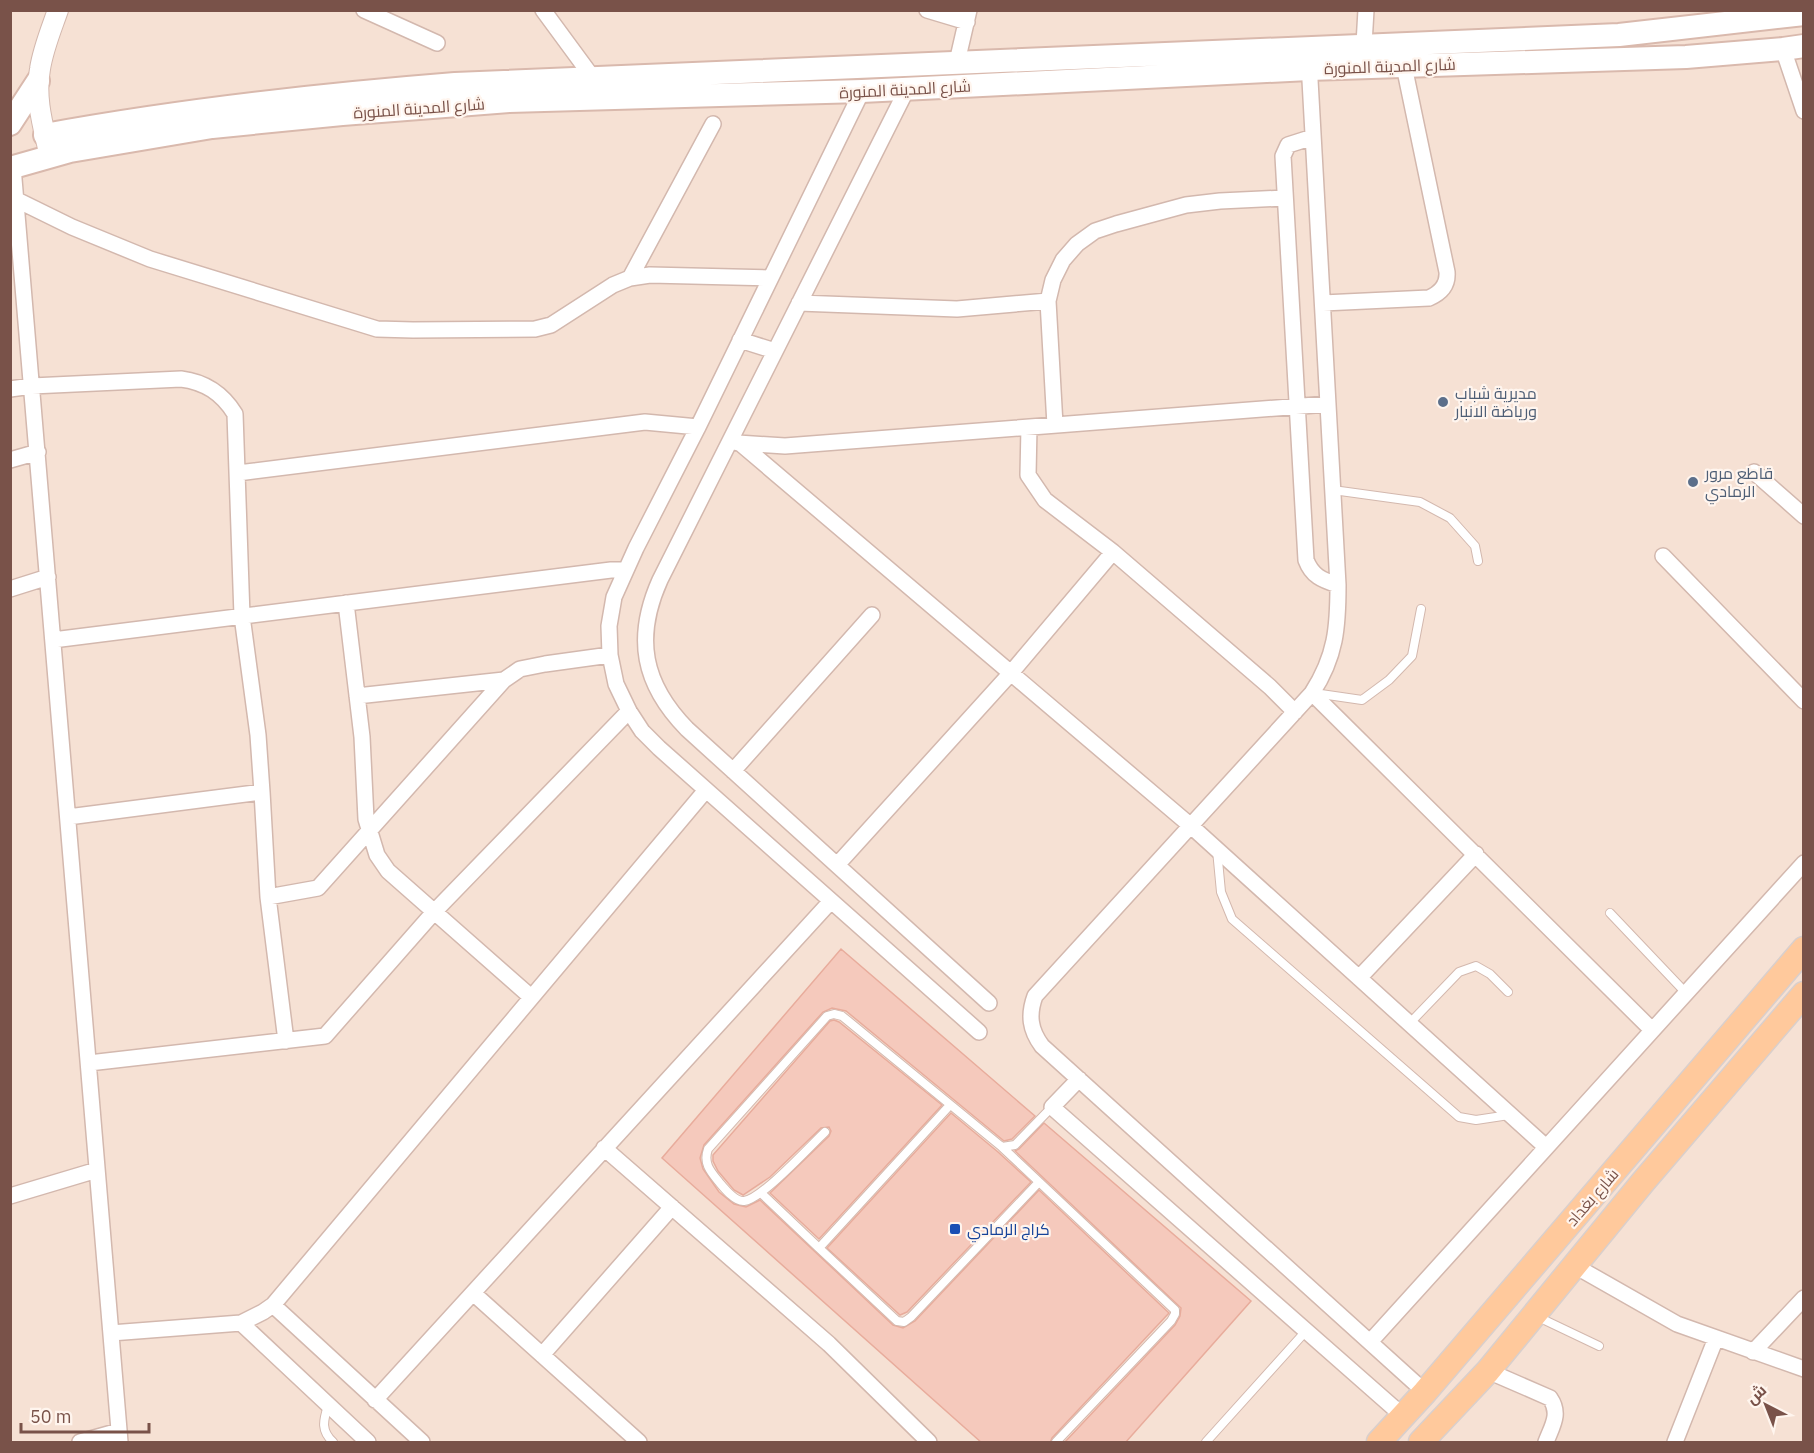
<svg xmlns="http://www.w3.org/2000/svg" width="1814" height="1453" viewBox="0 0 1814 1453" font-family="'IBM Plex Sans',Cairo,sans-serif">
  <rect width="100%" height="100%" fill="#fef1e6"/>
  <path fill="#f6e1d4" d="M11,11h1792v1431h-1792z"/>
  <path fill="#f5c9bc" stroke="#e8ac9c" stroke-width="1.5" d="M841,949l194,167 -23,23 -8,2 -158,-130 -14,-3 -9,4 -119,133 -4,13 3,11 16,23 15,12 12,3 14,-7 133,125 10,3 12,-7 124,-131 130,123 -117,125 -2,5h-68l-320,-285z
    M834,1020l5,2 103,83 -123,134 -49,-46 59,-57 2,-5 -2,-4 -8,1 -51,49 -27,18 -9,-5 -16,-19 -5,-10v-6l117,-134z
    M951,1113l47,39 33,30 -124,130 -7,3 -73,-67z
    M1044,1123l207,178 -126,142h-61l111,-118 5,-9 1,-8 -166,-157 4,-2z"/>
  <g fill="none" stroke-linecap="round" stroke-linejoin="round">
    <defs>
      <path id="service" d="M1333,490l87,12 30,16 25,28 3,15
        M1314,693l48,7 27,-20 23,-24 9,-47
        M1217,850l4,42 11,27 227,198 17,3 33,-5
        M1610,913l76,80
        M1409,1024l50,-52 17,-6 14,8 18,18
        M825,1132c-15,14 -63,67 -81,69 -9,1 -20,-13 -25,-19 -9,-11 -16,-19 -11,-33l119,-133 7,-2 8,2 160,131 13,-2 37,-38
        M1002,1147l173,163v4l-4,7 -115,121
        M761,1193l58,55 131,-143
        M819,1248l78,73 7,1 7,-5 128,-135
        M1536,1316l63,30
        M328,1406c-5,15 -7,25 5,36
        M1206,1442l100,-111"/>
      <path id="minor" d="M364,10l73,33
        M543,10l50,68
        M927,10l40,12
        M1364,44l2,-34
        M1783,49l21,62
        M957,62l12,-52
        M1309,62l29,523c0,42 -2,71 -26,108l-277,303c-7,19 -5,34 7,50l383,346
        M907,89l-247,491c-26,58 -17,104 27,149l302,274
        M862,91l-164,336 -62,121 -22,49 -5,29 1,29 6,29 13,27 13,20 17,17 320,284
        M1313,137l-25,8 -5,11 23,404c6,16 16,20 32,25
        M13,167l107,1275
        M17,200l55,27 78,32 227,70 36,1 122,-1 16,-4 62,-40 17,-7 20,-3 120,3
        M630,278l83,-154
        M799,303l158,6 91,-8
        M1323,303l106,-5c12,-5 19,-13 18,-26l-43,-206
        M740,340l35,11
        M10,389l22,-3 149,-7c24,3 41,14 54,35l7,202 16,119 4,57
        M1055,425l-7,-124 5,-21 10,-20 14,-16 18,-13 21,-7 70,-19 34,-4 65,-3
        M1029,427l-1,48 17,25 68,52 157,135 25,25
        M738,443l47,3 543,-42
        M741,444l450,382 355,321
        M10,460l28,-8
        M1754,472l50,44
        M238,473l407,-51 53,5
        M1663,556l141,145
        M10,589l38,-12
        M346,603l16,134 4,82 11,36 11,16 143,126
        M53,640l558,-70h14
        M1312,693l340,337
        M357,696l147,-16
        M733,771l139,-156
        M68,817l194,-25 6,105 50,-9 186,-208 16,-11 25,-5 65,-9
        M837,865l173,-191 103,-122
        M268,897l18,144
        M1359,978l117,-124
        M89,1063l236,-27 109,-124 195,-201
        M1079,1079l-27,28 351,309
        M604,1148l225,196 100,98
        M10,1196l87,-26
        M1575,1266l102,58 127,45
        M473,1293l166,149
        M273,1305l149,137
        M241,1323l127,119
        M111,1333l130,-10 22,-11 10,-7 433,-515
        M1370,1342l434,-479
        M1753,1352l51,-54
        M542,1355l130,-148
        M1488,1371l62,27c11,16 2,28 -4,44
        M375,1400l456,-499
        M80,1442l39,-11
        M1675,1442l41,-104"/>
      <path id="tertiary" d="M48,148c-6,-26 -13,-52 -8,-79 3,-20 11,-39 18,-59"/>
      <path id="secondary" d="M10,124l28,-43
        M45,135c136,-25 272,-40 410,-51l1164,-49 185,-21
        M10,168l60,-17 142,-24 130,-13 167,-13 353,-10 447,-22 377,-12 97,-8 21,-3"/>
      <path id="primary" d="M1379,1442l46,-50 379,-443
        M1421,1442l67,-71 155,-189 161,-188"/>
    </defs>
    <use href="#service" stroke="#d3b8ae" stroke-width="10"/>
    <use href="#minor" stroke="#d3b8ae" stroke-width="18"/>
    <use href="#tertiary" stroke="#d3b8ae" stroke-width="22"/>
    <use href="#secondary" stroke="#d9b9ad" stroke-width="26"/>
    <use href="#primary" stroke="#d9cfcc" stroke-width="27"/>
    <use href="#service" stroke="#fff" stroke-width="8"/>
    <use href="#minor" stroke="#fff" stroke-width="15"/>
    <use href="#tertiary" stroke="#fff" stroke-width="20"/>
    <use href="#secondary" stroke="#fff" stroke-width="22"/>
    <use href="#primary" stroke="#ffc99c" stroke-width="24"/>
  </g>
  <g fill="#5c6f8a" stroke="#fff5ee" stroke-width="2">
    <circle cx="1443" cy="402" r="6"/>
    <circle cx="1693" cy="482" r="6"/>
  </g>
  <rect fill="#1a4fb4" stroke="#fff5ee" stroke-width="2" x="949" y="1223" width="12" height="12" rx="3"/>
  <g text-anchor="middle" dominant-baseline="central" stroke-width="4.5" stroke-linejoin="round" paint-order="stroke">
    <g font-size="16" fill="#795249" stroke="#fff5ee">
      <text transform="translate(1390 66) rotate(-2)">شارع المدينة المنورة</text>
      <text transform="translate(905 89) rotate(-3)">شارع المدينة المنورة</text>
      <text transform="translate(419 108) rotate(-4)">شارع المدينة المنورة</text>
      <text transform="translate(1592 1197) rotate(-49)">شارع بغداد</text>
    </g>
    <g font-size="16" fill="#4e5e75" stroke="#fff5ee" text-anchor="start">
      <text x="1455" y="393">مديرية شباب<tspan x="1455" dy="18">ورياضة الانبار</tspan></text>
      <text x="1705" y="473">قاطع مرور<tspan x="1705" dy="18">الرمادي</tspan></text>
    </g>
    <g font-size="16" fill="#164399" stroke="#fff5ee" text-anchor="start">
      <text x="967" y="1229">كراج الرمادي</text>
    </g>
  </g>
  <rect width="1814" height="1453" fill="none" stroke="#795249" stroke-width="24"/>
  <g transform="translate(1766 1405) rotate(318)" stroke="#fff5ee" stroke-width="4.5" paint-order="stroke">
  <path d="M0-4.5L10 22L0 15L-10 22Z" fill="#795249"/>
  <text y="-9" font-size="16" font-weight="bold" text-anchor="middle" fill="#795249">ش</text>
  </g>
  <path d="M21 1423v9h128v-9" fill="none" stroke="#795249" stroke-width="3"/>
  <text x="30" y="1423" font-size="18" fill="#795249" stroke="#fff5ee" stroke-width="4.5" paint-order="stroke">50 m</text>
</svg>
